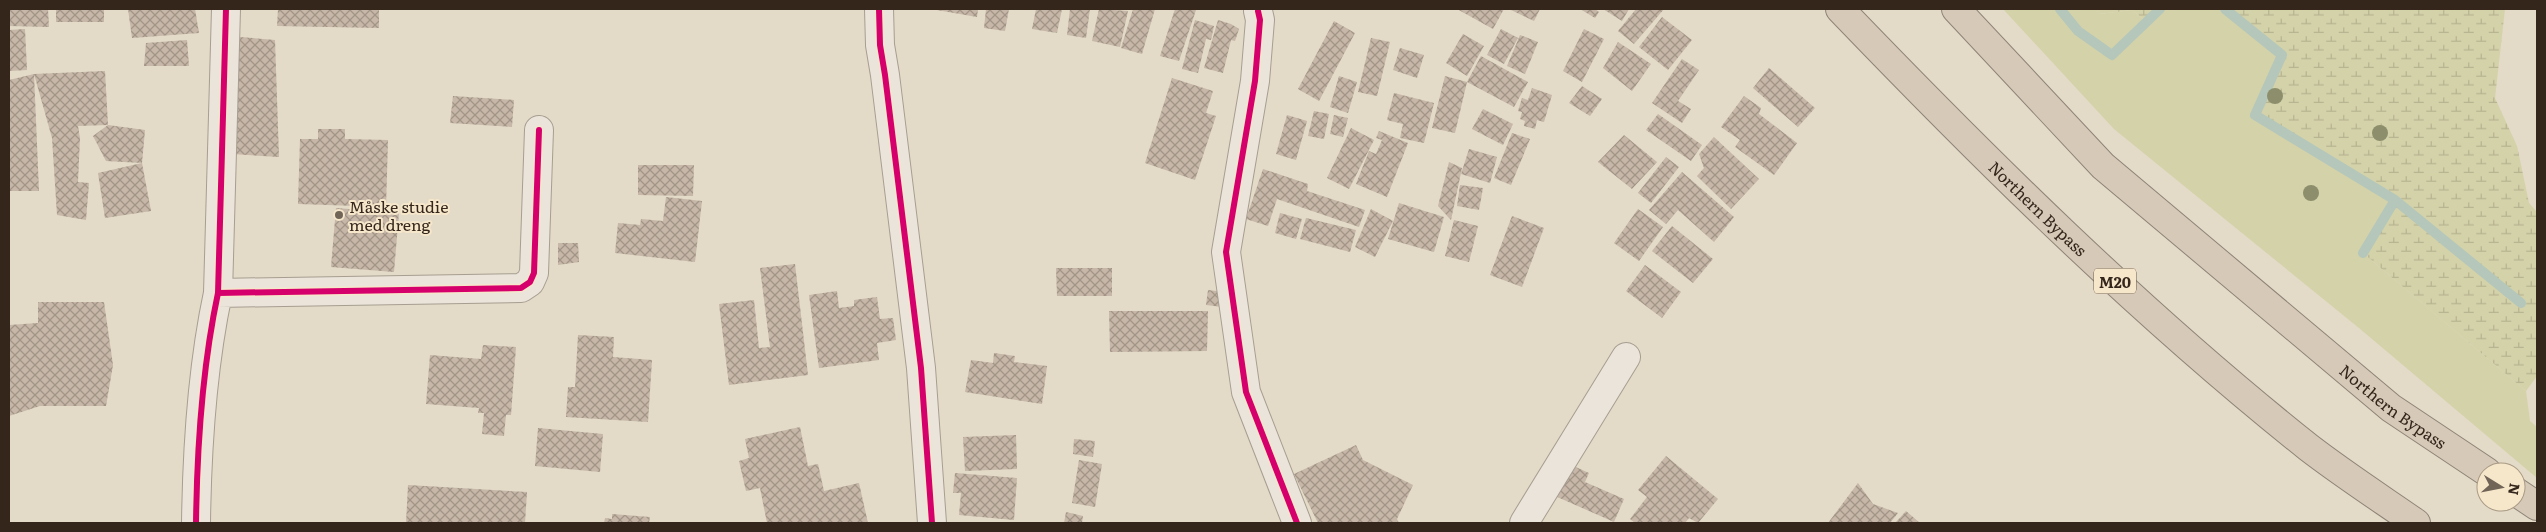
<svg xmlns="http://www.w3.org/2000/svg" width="2546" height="532" viewBox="0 0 2546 532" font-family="Literata,serif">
  <defs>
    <pattern id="wetland-marsh" width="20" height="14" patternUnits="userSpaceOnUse" patternTransform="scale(1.25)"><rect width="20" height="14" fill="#d4d2a9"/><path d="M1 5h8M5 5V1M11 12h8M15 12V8" fill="none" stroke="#b7b491"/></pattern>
    <pattern id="building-cross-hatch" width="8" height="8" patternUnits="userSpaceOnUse" patternTransform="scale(1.25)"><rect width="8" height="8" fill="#c6b7a8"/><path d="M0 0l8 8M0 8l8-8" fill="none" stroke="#a29588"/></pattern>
  </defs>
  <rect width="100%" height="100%" fill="#e3dac7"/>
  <path fill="#d4d2a9" d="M2003,9h93l3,5 33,-4 16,13 12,-14h65l57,46 -27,60 140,85 -32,53 163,138 4,30 7,6v51l-178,-150 -245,-199z"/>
  <path fill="url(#wetland-marsh)" d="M2096,9h64l-12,14 -16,-13 -33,4z
    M2225,9h280l-10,89 22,48 12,57 8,9v164l-11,15 -163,-138 32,-53 -140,-85 27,-60z"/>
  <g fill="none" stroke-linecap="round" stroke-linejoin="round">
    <path stroke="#b4c7ba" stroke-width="10" d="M2060,9l18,22 34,24 48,-46
      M2225,9l57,46 -27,60 140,85 -32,53
      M2395,200l126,103"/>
  </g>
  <path fill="url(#building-cross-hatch)" d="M9,9h39l1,18 -40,-1z
    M56,9h48v13h-48z
    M128,9h67l4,24 -67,5z
    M278,9h101v19l-102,-2z
    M931,9h47l-1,8z
    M986,9h23l-4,22 -21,-3z
    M1036,9h26l-5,24 -25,-4z
    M1070,9h20l-4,29 -19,-3z
    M1099,9l29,2 -8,36 -28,-6z
    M1133,9h22l-13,45 -21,-6z
    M1175,9l21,1 -17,51 -19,-5z
    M1457,9h47l-11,20z
    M1509,9h31l-6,12z
    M1580,9h15l4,3 -4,6z
    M1603,9h26l-7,12z
    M1636,9h28l-30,35 -16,-13z
    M1662,17l30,23 -24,30 -29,-23z
    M1195,20l19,6 -3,14 -5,-1 -8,34 -16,-4z
    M1218,20l13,4 8,5 -4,12 -4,-1 -8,33 -19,-5z
    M1334,21l21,12 -36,68 -21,-12z
    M25,29l2,41 -18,1v-41z
    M1501,29l17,9 -14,26 -17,-9z
    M1584,29l20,10 -22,43 -19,-11z
    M1463,34l21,12 -17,30 -21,-13z
    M1520,35l18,7 -13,32 -18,-8z
    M240,37l35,3 4,117 -48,-3z
    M1371,38l19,4 -13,54 -19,-4z
    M187,40l2,26h-45l2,-23z
    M1618,42l33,22 -19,27 -29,-23z
    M1400,48l24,7 -7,23 -24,-8z
    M1481,56l47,26 -14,25 -47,-25z
    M1682,59l17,11 -21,31 13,8 -9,14 -30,-20z
    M1769,68l46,40 -17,19 -45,-39z
    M105,71l3,54 -30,1 2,12 -2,44 11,1 -3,37 -29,-5 -5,-77 -18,-64z
    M34,74l5,117h-30v-111z
    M1339,76l18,6 -9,31 -18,-6z
    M1445,76l22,6 -12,51 -23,-5z
    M1172,78l41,13 -7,22 10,3 -21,64 -50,-17z
    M1582,86l20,13 -12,17 -21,-13z
    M1532,88l20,7 -8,27 -7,-2 -2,9 -11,-3 1,-5 -5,-2 2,-7 -4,-1 4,-13 6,2z
    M1394,93l40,10 -10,40 -24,-5 3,-14 -16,-4z
    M453,96l61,4 -2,27 -62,-4z
    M1744,96l17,12 -2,6 38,29 -23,32 -39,-28 5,-7 -19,-13z
    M1483,109l30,15 -10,21 -31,-16z
    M1314,111l15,3 -5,25 -16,-3z
    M1658,114l44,31 -11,16 -45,-31z
    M1287,115l20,6 -11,39 -20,-6z
    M1334,115l14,3 -5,19 -13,-3z
    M108,125l37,5 -3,33 -36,-2 -13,-25z
    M1351,128l23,12 -25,49 -22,-11z
    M318,129h27v10l43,1 -2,67 -88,-3 2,-65h18z
    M1379,131l29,12 -21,54 -31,-13 13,-33 7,3 6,-14 -6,-2z
    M1512,133l18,6 -19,46 -17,-7z
    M1624,135l33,27 -25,27 -34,-27z
    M1714,137l45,42 -28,30 -34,-33 7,-8 -5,-14z
    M1469,149l28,8 -7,26 -29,-9z
    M1666,157l13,10 -28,36 -13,-10z
    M1449,162l13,6 -11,52 -13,-14z
    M142,163l9,48 -46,7 -7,-45z
    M638,165h56l-1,31 -55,-1z
    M1263,169l45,15 -1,7 58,19 -6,17 -82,-28 -9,27 -22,-7z
    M1682,172l52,45 -20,25 -36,-32 -12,14 -17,-14z
    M1460,185l23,3 -4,22 -22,-4z
    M666,197l36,4 -7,61 -80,-9 3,-30 22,2 1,-6 22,2z
    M1399,203l45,14 -10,35 -46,-13z
    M336,208l63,5 -5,59 -63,-5z
    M1371,209l22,12 -18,36 -20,-10z
    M1638,209l25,18 -24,34 -25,-18z
    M1280,213l22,6 -6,20 -21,-6z
    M1512,216l32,12 -22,59 -32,-12z
    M1306,218l50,12 -6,22 -50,-13z
    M1454,220l24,6 -9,36 -24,-6z
    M1672,226l41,33 -20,24 -41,-32z
    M558,243h20l1,19 -21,3z
    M795,264l13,111 -79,10 -10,-81 35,-4 5,48 11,-1 -10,-79z
    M1645,265l36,27 -19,26 -36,-27z
    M1056,268h56v28h-55z
    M1208,290l17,2 -2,15 -17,-2z
    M837,291l2,17 15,-2v-6l23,-3 3,22 13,-1 3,22 -19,3 2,17 -60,8 -10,-73z
    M38,302h66l9,63 -7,41h-66l-31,10v-91l29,-2z
    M1109,311h99l-1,40 -97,1z
    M578,335l36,2 -1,20 39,3 -4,62 -82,-5 2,-30h7z
    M483,345l33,2 -5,68h-5l-2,21 -22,-2 2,-21h-6l1,-5 -53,-4 4,-49 51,4z
    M994,353l21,3 -1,6 33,4 -5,38 -77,-12 6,-32 22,3z
    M800,427l8,39 10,-2 6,27 35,-8 9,40h-101l-7,-35 -14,3 -7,-30 10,-3 -4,-19z
    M538,428l65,6 -3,38 -65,-6z
    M1016,435l1,34 -52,2 -2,-34z
    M1074,439l21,2 -2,16 -20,-3z
    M1356,445l7,15 50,25 -16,34 2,4h-81l-24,-49z
    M1666,456l52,43 -20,24 -9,-5 -4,5h-50l-5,-4 17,-22 -9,-7z
    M1079,460l23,4 -7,43 -23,-4z
    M1569,464l20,9 -4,9 39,17 -10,23 -59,-26z
    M955,473l62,5 -3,42 -55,-5 2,-22h-8z
    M1858,483l15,21 25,9 -8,10h-62z
    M408,485l119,7 -2,31h-119z
    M1906,511l14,12h-25z
    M1066,512l17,4 -1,7h-18z
    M612,514l38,3 -1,6h-45l1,-5 7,1z"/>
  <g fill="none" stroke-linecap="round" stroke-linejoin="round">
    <defs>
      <path id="minor" d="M879,9l1,36 5,30 36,293 11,155
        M1258,11l2,9 -5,61 -29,171 20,140 51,131
        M218,293l8,-284
        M196,523c1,-77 6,-155 22,-230l303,-5 9,-6 4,-9 5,-143
        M1524,523l102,-166"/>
      <g id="highway">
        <path id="s1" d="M1840,9c148,154 301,305 468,438 35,27 72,51 108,76"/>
        <path id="s2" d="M1956,9l147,157 288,242 96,64"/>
        <path d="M2516,492l21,14"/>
      </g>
    </defs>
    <use href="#minor" stroke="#a79e91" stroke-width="30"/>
    <use href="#highway" stroke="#8d8478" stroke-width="30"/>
    <use href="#minor" stroke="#eae4da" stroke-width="28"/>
    <use href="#highway" stroke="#d6c9b8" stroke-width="28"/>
    <defs>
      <path id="cycleway" d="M879,9l1,36 5,30 36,293 11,155
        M1258,11l2,9 -5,61 -29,171 20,140 51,131
        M218,293l8,-284
        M196,523c1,-77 6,-155 22,-230l303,-5 9,-6 4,-9 5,-143"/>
    </defs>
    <use href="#cycleway" stroke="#f6e7cb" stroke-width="9"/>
    <use href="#cycleway" stroke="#d6006c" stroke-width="6"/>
  </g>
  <g fill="#8d8f6c">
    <circle cx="2275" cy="96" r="8"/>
    <circle cx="2380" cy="133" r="8"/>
    <circle cx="2311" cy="193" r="8"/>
  </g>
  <circle fill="#716557" stroke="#f6e7cb" stroke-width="2" cx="339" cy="215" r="5"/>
  <g text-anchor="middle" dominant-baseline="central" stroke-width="4" stroke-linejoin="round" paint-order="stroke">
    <rect fill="#f6e7cb" stroke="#6e6050" stroke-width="1" x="2094" y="268.5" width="42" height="25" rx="4"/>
    <g font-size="15" font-weight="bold" fill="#34261b">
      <text x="2115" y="281">M20</text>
    </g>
    <g font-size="16" fill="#34261b" stroke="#f6e7cb" text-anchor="start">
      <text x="349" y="206">Måske studie<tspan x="349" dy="18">med dreng</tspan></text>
    </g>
    <g font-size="16" fill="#34261b" stroke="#f6e7cb">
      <text stroke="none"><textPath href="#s1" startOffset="281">Northern Bypass</textPath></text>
      <text stroke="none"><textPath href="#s2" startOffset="592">Northern Bypass</textPath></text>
    </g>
  </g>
  <rect width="2546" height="532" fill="none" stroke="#34261b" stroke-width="20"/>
  <g transform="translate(2501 487) rotate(100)"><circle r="24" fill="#f6e7cb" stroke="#a89a85"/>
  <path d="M0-4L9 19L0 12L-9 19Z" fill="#716557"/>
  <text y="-8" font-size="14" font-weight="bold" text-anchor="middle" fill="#34261b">N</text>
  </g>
</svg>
